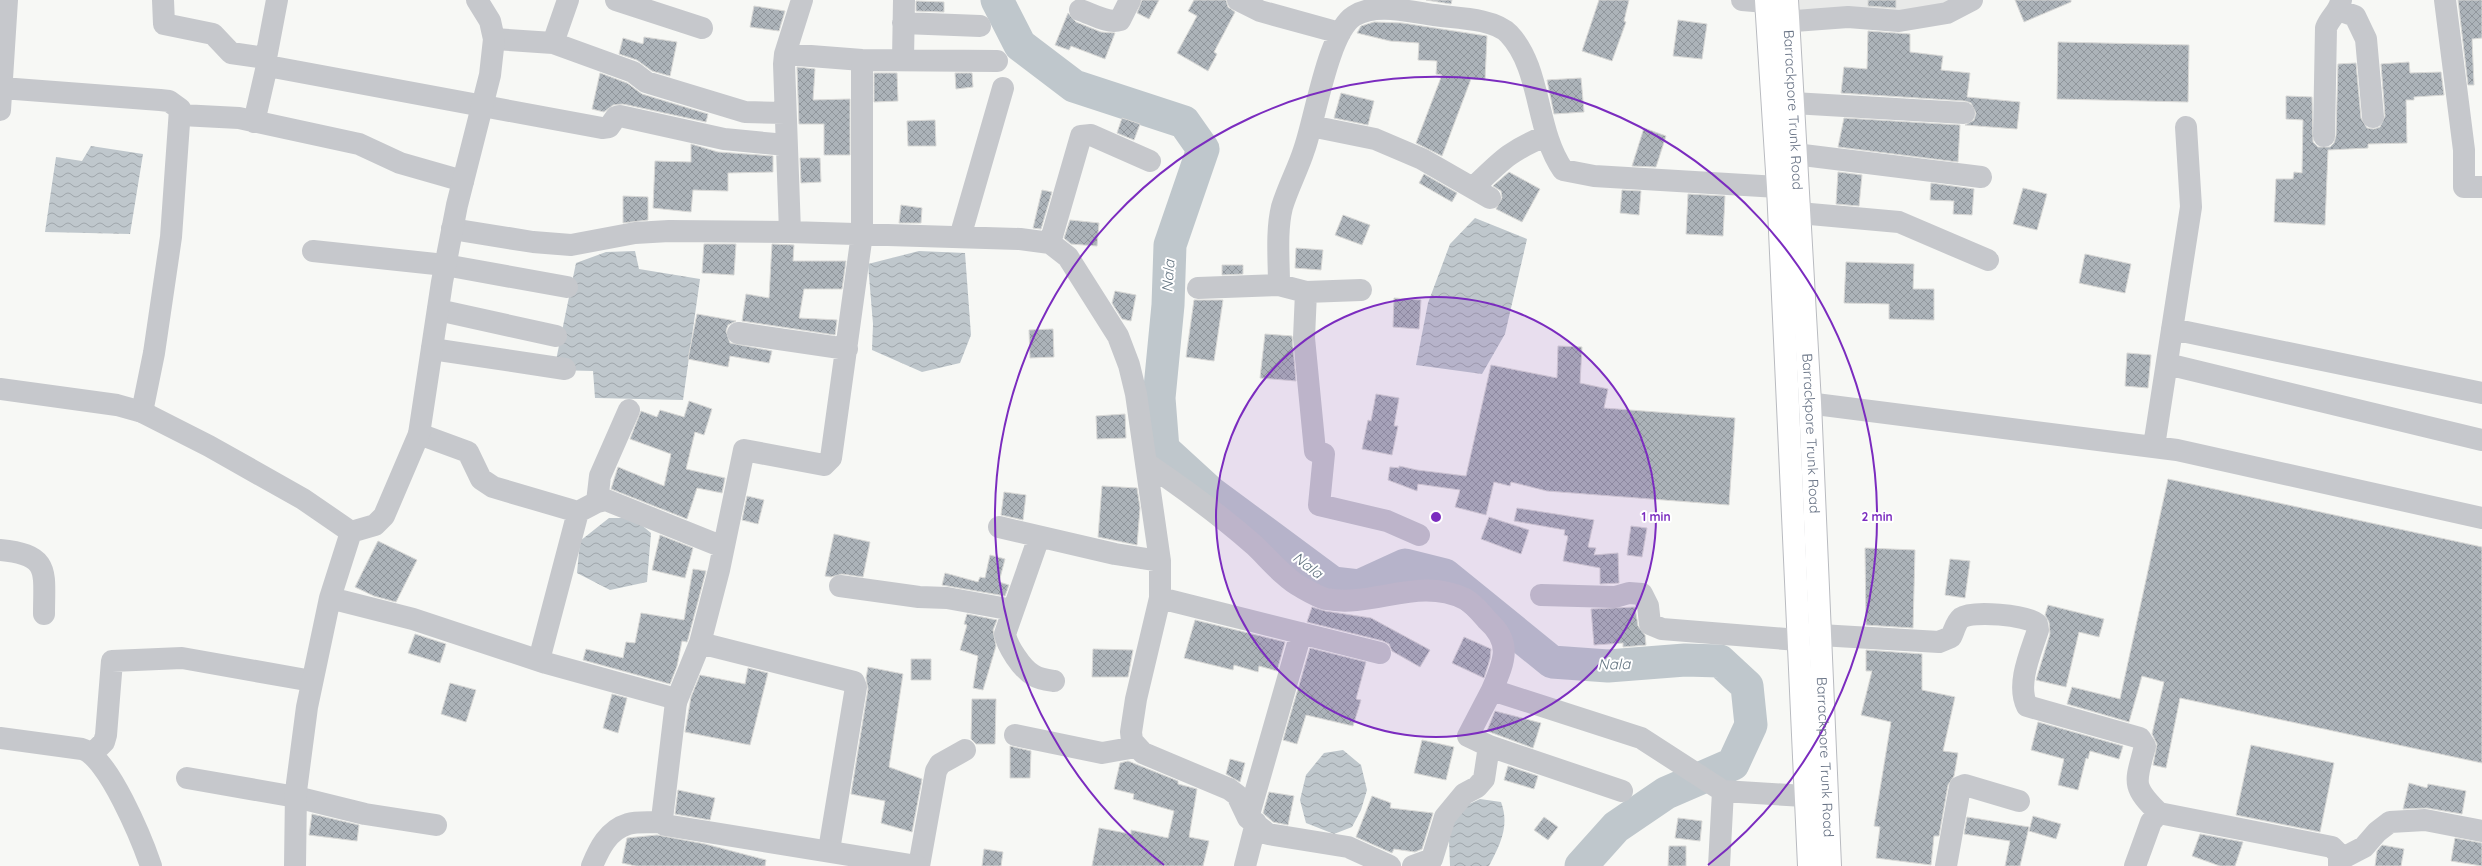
<svg xmlns="http://www.w3.org/2000/svg" width="2482" height="866" viewBox="0 0 2482 866" font-family="Quicksand,sans-serif">
  <defs>
    <pattern id="water-waves" width="16" height="10" patternUnits="userSpaceOnUse"><rect width="16" height="10" fill="#bfc7cc"/><path d="M0 5q4-4 8 0t8 0" fill="none" stroke="#9fa6ab"/></pattern>
    <pattern id="building-cross-hatch" width="8" height="8" patternUnits="userSpaceOnUse"><rect width="8" height="8" fill="#acb3b9"/><path d="M0 0l8 8M0 8l8-8" fill="none" stroke="#90969c"/></pattern>
  </defs>
  <rect width="100%" height="100%" fill="#f7f8f5"/>
  <path fill="#e8e9e8" d="M1795,0h168l-16,10 -151,2z"/>
  <path fill="url(#water-waves)" d="M91,146l52,8 -13,80 -85,-2 11,-75 26,4z
    M1475,218l52,21 -22,95 -23,40 -66,-9 12,-62 22,-59z
    M635,251l4,18 61,10 -17,121 -88,-2 -2,-27 -39,-1 22,-107 30,-11z
    M919,251l46,2 6,82 -11,28 -38,9 -50,-22 1,-26 -5,-60z
    M609,518h24l18,15 -4,49 -37,8 -33,-17 3,-32z
    M1343,750l18,15 6,25 -6,20 -9,17 -18,7 -28,-11 -6,-23 6,-25 18,-22z
    M1480,799l21,3c9,24 -1,43 -12,64h-39l-1,-26 5,-29z"/>
  <g fill="none" stroke-linecap="round" stroke-linejoin="round">
    <path stroke="#bfc7cc" stroke-width="33" d="M997,0l23,45 54,41 110,36 19,27 -33,96 -2,60 -9,93 4,51 47,43 123,91 26,3 46,-21 40,10 107,87 56,4 77,-6 35,1 27,25 4,39 -18,39 -67,29 -50,34 -35,39"/>
  </g>
  <path fill="url(#building-cross-hatch)" stroke="#d9d9d7" d="M1142,0h17l-10,19 -12,-6z
    M1194,0h32l2,7 7,5 -21,40 3,2 -9,17 -31,-18 20,-37 -9,-5z
    M1426,0h26l-1,4z
    M1599,0h30l-5,21 2,1 -14,39 -30,-10z
    M1868,0h28v8l-28,-2z
    M2015,0h56v2l-47,20z
    M2458,0h24v38l-10,1 2,46h-6z
    M916,1l28,1v10l-28,-1z
    M754,6l31,5 -6,20 -29,-4z
    M1068,13l8,9 25,10 14,1 -10,26 -34,-13 -2,4 -14,-5z
    M1678,20l29,4 -5,35 -29,-3z
    M1374,22l28,1 85,13 -2,44 -14,-1 -29,77 -26,-13 26,-68 -6,-1 1,-13 -19,-1 1,-17 -29,-2 -33,-8 4,-7z
    M1868,31l42,3v18l33,4 -2,14 29,3 -3,24 53,5 -3,27 -52,-4 9,-5 2,-7 -5,-10 -6,-2 -124,-8 3,-26 23,2z
    M644,37l33,5 -7,34 -18,-5 -15,-11 -18,-6 4,-16 20,6z
    M2058,42l131,3 -1,57 -131,-3z
    M2409,62l1,11 31,-1 3,23 -30,2v3h-8l1,43 -39,1v4l-40,2 -3,75 -51,-3 2,-43h17l1,-7 8,1 1,-53 -17,-1v-23l26,1 1,45 5,5h12l4,-4 2,-7 2,-72 18,-1 5,55 6,10 7,1 6,-2 5,-11 -4,-52z
    M797,67l18,2 -2,31 37,-1v56h-26v-31h-25z
    M600,73l27,10 15,11 66,20 -2,8 -83,-18 -10,1 -9,7 -12,-3z
    M874,73h23l1,28 -24,1z
    M955,73h17l1,14 -17,2z
    M1581,78l3,34 -30,2 -7,-34z
    M1341,93l33,8 -6,24 -34,-7z
    M1122,118l18,6 -6,16 -17,-7z
    M1844,118l116,7 -2,37 -120,-15z
    M935,120l1,26h-28l-1,-25z
    M1644,128l22,8 -10,31 -24,-1z
    M691,144l27,8 55,4v16l-45,1v18l-35,-1 -2,22 -38,-4 2,-47 36,1z
    M800,158h20l1,24 -20,1z
    M1509,172l31,17 -18,33 -26,-13 6,-11 -1,-7 -8,-5z
    M1838,172l24,3 -3,31 -23,-2z
    M1424,174l33,19 -5,9 -33,-19z
    M1931,183l43,6 -2,26 -19,-1 1,-13 -24,-1z
    M2023,188l24,6 -10,36 -24,-6z
    M1042,190l10,2 -11,37 -8,-1z
    M1622,190l19,1 -2,24 -19,-2z
    M1688,194l37,2 -2,40 -37,-2z
    M623,196l25,1v23l-25,3z
    M901,205l21,3 -1,15h-22z
    M1343,215l27,10 -8,20 -27,-10z
    M1070,220l29,3 -2,23 -26,-2 -7,-6z
    M704,244h32l-2,31 -32,-2z
    M772,244l22,1 -1,16h53l-4,28h-38l-5,29 38,2 -2,15 -93,-14 4,-27 23,4z
    M1296,248l27,2 -2,20 -26,-2z
    M2085,254l46,10 -6,29 -46,-10z
    M1846,262l68,2 -1,25h21v31l-45,-1v-15l-45,-1z
    M1222,265h21v9l-21,1z
    M1115,291l21,4 -5,26 -9,-2 -10,-16z
    M1394,298l27,2 -2,29 -26,-2z
    M1194,300h29l-9,61 -28,-4z
    M697,314l39,7 -8,4 -2,6 4,12 42,8 -3,12 -39,-7 -2,11 -40,-8z
    M1053,329l1,28 -24,1 -1,-28z
    M1265,334l27,2 4,45 -36,-3z
    M1558,346l24,1 -2,36 28,6 -4,19 131,10 -6,87 -182,-14 -36,-9 -1,4 -16,-4 -8,33 -31,-8 5,-17 -42,-6 -1,7 -29,-11 2,-13 9,1v-2l18,4 49,6 25,-111 66,13z
    M2127,353l24,2 -3,33 -23,-2z
    M1376,394l23,4 -5,28h4l-6,29 -30,-6 6,-29 3,1z
    M689,401l23,8 -8,26 -9,-3 -9,37 39,9 -3,15 -25,-5 -10,31 -76,-30 7,-22 46,19 7,-32 -41,-15 11,-28 16,6 3,-7 24,7z
    M1125,414l1,24 -29,1 -1,-23z
    M2168,479l314,68v216l-302,-65 -14,70 -13,-3 4,-21 -5,-10 12,-52 -22,-6 -13,46 -62,-18 5,-17 48,12z
    M1102,486l35,2 3,20 -3,37 -39,-8z
    M1004,492l22,3 -3,25 -22,-5z
    M747,496l17,4 -6,24 -16,-4z
    M1517,508l77,12 -6,27 8,1 -2,7 24,-2 1,30 -19,1v-16l-37,-7 5,-25 -4,-1 1,-5 -51,-9z
    M1489,517l40,13 -8,24 -40,-15z
    M1631,526l16,2 -5,29 -15,-2z
    M834,534l36,8 -7,35 -21,-3 -11,3 -6,-1z
    M660,535l33,13 -8,30 -33,-8z
    M378,541l39,19 -21,42 -22,-6 -19,-9z
    M1865,548l50,2 -2,78 -47,-3z
    M990,555l15,4 -6,23 10,3 -4,11 -63,-11 3,-12 33,9 2,-5 5,1z
    M1950,559l20,2 -5,37 -20,-3z
    M693,569l13,2 -18,68 -1,3 -5,-1 -5,25 -7,18 -87,-24 3,-11 37,9 3,-16 9,1 6,-30 43,7z
    M2048,605l56,14 -5,18 -20,-5 -13,55 -30,-7 14,-46 -1,-12 -4,-7z
    M1312,607l13,4 46,7 59,32 -10,17 -28,-16 -3,-7 -6,-3 -76,-19z
    M1635,607l3,19 7,9 1,10 -23,2v-4l-29,2 -3,-36z
    M967,614l30,6 -4,10 3,16 -13,44 -10,-2 5,-32 -18,-6 7,-25 -3,-1z
    M1195,620l90,22 -8,29 -18,-5 -1,6 -24,-7 -1,5 -49,-12z
    M415,634l31,10 -6,19 -32,-10z
    M1464,637l27,12 -1,10 -6,19 -32,-15z
    M1310,648l56,14 -10,37 5,1 -8,26 -47,-11 -9,29 -14,-4z
    M1093,649l40,1 -5,27h-36z
    M1866,650l56,4v36l33,7 -12,54 15,2 -4,23 -6,9 -9,51h-5l-3,29 -55,-7 4,-31 -6,-1 17,-104 -30,-7 11,-44h-6z
    M911,659h20v21h-20z
    M868,667l35,7 -14,93 33,12 -10,53 -31,-9 4,-22 -34,-7 17,-105 -2,-11z
    M748,668l20,5 -18,72 -65,-13 6,-35 9,-22 45,9z
    M450,683l26,7 -10,32 -25,-8z
    M612,694l15,4 -9,35 -15,-5z
    M972,699h24l-1,45h-19l-5,-5z
    M1495,711l46,12 -8,25 -46,-17z
    M2038,722l85,24 -4,13 -29,-8 -2,8 -2,-1 -8,32 -20,-5 6,-26 -33,-9z
    M1422,740l32,7 -8,33 -32,-7z
    M2251,745l83,18 -14,69 -84,-17z
    M1010,746l21,5 -1,27h-20z
    M1230,759l15,4 -5,19 -14,-8z
    M1128,761l50,20v3l19,5 -8,48 20,4 -6,25h-111l7,-38 32,6v-4l37,8 6,-27 -41,-12 1,-5 -20,-5 6,-26z
    M1508,766l30,10 -4,13 -30,-9z
    M2409,783l18,5 1,-4 38,7 -4,23 -35,-6 -24,1z
    M678,790l37,8 -5,22 -35,-6z
    M1269,792l25,4 -6,29 -15,-3 -10,-9z
    M1372,796l19,7 -1,5 43,5 -11,36 -7,3 -21,-3 -2,4 -36,-16z
    M312,814l47,11 -2,16 -48,-6z
    M2033,816l28,8 -5,15 -27,-8z
    M1544,817l14,10 -10,13 -14,-10z
    M1967,817l62,10 -9,39h-15l5,-25 -46,-7z
    M1678,818l24,3 -2,20 -25,-3z
    M2200,834l43,8 -8,24h-15l-28,-10z
    M657,835l48,9 61,16 -1,6h-129l-14,-3 5,-25z
    M2455,838l27,5v23l-31,-5z
    M2382,845l22,4 -3,17h-26l2,-15z
    M1669,846h17v20h-18z
    M984,849l19,3 -2,14h-19z"/>
  <g fill="none" stroke-linecap="round" stroke-linejoin="round">
    <defs>
      <g id="primary">
        <path d="M1766,0l12,187 31,679"/>
        <path id="s1" d="M1787,0l23,403 20,463"/>
      </g>
    </defs>
    <use href="#primary" stroke="#b9bbc0" stroke-width="24"/>
    <path stroke="#c6c8cc" stroke-width="22" d="M163,0l1,24 49,10 18,19 35,5
      M616,0l86,28
      M1238,0l22,11 80,22
      M1742,0l24,2
      M2445,0l19,150v37h18
      M1080,10c12,4 28,14 40,10l10,-20
      M2338,10l17,6 11,23 7,78
      M903,23l77,3
      M494,39l59,4 80,29 13,10 99,30 40,1
      M553,43l15,-43
      M785,54l77,6 135,1
      M903,60l1,-60
      M268,68l-2,-10 11,-58
      M2,88l158,12 9,1 11,8 -9,128 -17,116 -12,59
      M1793,103l171,10
      M0,110l7,-110
      M181,115l58,3 120,26 41,19 63,18
      M254,122l12,-52 7,-3 329,61 7,-1 7,-10 4,-1 104,23 62,6
      M1311,126l64,13 47,20 68,39
      M2324,136l2,-108c4,-11 14,-17 15,-28
      M1795,154l186,23
      M1473,188c27,-26 37,-38 73,-52
      M1799,213l100,9 89,38
      M452,229l81,13 38,3 64,-12 34,-2 121,1 230,7 30,4 18,14 50,79 11,29 7,29 24,167v37l-24,101 -5,33 1,9 11,12 86,36 8,6 11,23 20,16 80,13 42,19
      M790,232l-6,-168 1,-10 17,-54
      M960,237l43,-149
      M1050,243l31,-107 10,-1 59,26
      M313,251l132,14 122,22
      M1198,288l81,-3
      M1361,290l-55,2 -27,-7c0,-24 -3,-54 3,-78 6,-20 16,-38 22,-57 11,-30 24,-118 50,-134 22,-14 56,-4 80,-1 20,3 60,3 75,19 33,35 26,96 54,136l31,6 184,11
      M1306,292l-2,46 11,113 9,3 -5,51 68,16 32,14
      M438,310l118,26
      M2172,329l310,64
      M738,333l109,16
      M432,349l133,20
      M2167,364l315,76
      M1792,401l385,49 305,68
      M419,434l49,18 13,27 12,8 85,25 19,-10 9,-2 117,47
      M2154,446l37,-239 -5,-80
      M1146,463c37,25 74,52 108,82 13,12 32,35 47,42 7,4 17,10 25,12 48,9 92,-23 139,0 8,4 16,14 22,21 26,23 17,42 5,70
      M597,502l3,-26 29,-66
      M999,527l116,27 45,7
      M1039,537l-34,97c2,12 17,35 28,41 6,4 14,5 21,6
      M0,550c51,5 44,21 44,64
      M840,586l79,11 28,1 66,12
      M1541,595l74,2 14,-4 13,1 6,12 2,18 12,5 136,11
      M1160,598l220,55
      M1820,635l119,7 12,-5c3,-6 5,-15 10,-19 11,-8 66,-3 76,6l1,6c-7,22 -22,54 -11,76l113,32 5,8c-9,36 -15,39 14,67
      M700,643l154,39 2,5 -27,163
      M539,660l39,-148
      M676,702l24,-59 19,-73 25,-120 80,15 7,-7 31,-224v-174
      M1015,735l87,18 34,-6
      M0,738l82,11c26,7 60,91 69,117
      M1489,746l133,45
      M92,754l12,-12 2,-7 6,-74 70,-3 130,23
      M187,778l109,19 69,17 71,11
      M1248,818l53,-185
      M2339,860l25,-13 13,-15 13,-10 35,-2 57,11
      M592,866c7,-17 16,-36 36,-42 10,-3 24,-1 35,-2
      M919,866l17,-95 4,-7 25,-14
      M1245,866l11,-43
      M1413,866l19,-7 13,-42 19,-23 13,-7 7,-8 5,-33 -21,-10 24,-46 149,48 82,53
      M1719,866l4,-75 81,5
      M1946,866l14,-79 5,-2 54,16
      M2135,866l16,-44 8,-9 173,34 7,7v12"/>
    <path stroke="#c6c8cc" stroke-width="22" d="M1769,23l79,-6 51,4 48,-8 25,-13
      M0,389l117,16 25,7 67,34 94,53 48,33 -21,66 83,21 133,44 123,34 7,5 -14,117 3,6 252,41
      M351,532l24,-7 9,-9 35,-82 23,-152 15,-77 33,-130 4,-36 -4,-18 -13,-21
      M295,866l1,-75 11,-84 23,-109"/>
    <use href="#primary" stroke="#fff" stroke-width="22"/>
  </g>
  <circle cx="1436" cy="517" r="220" fill="#7b2cbf" fill-opacity=".12"/>
  <g fill="none" stroke="#7b2cbf" stroke-width="2">
    <circle cx="1436" cy="517" r="220"/>
    <path d="M1164 865A441 441 0 1 1 1708 865"/>
  </g>
  <g text-anchor="middle" dominant-baseline="central" stroke-width="4" stroke-linejoin="round" paint-order="stroke">
    <g font-size="14" fill="#687385" stroke="#fff">
      <text stroke="none"><textPath href="#s1" startOffset="110">Barrackpore Trunk Road</textPath></text>
      <text stroke="none"><textPath href="#s1" startOffset="434">Barrackpore Trunk Road</textPath></text>
      <text stroke="none"><textPath href="#s1" startOffset="758">Barrackpore Trunk Road</textPath></text>
    </g>
    <g font-size="15" font-style="italic" fill="#637481" stroke="#fff">
      <text transform="translate(1168 276) rotate(-86)">Nala</text>
      <text transform="translate(1308 565) rotate(37)">Nala</text>
      <text transform="translate(1614 664) rotate(-1)">Nala</text>
    </g>
  </g>
  <circle cx="1436" cy="517" r="6" fill="#7b2cbf" stroke="#fff" stroke-width="2"/>
  <g font-size="12" text-anchor="middle" font-weight="bold" fill="#7b2cbf" stroke="#fff" stroke-width="4" stroke-linejoin="round" paint-order="stroke">
    <text x="1656" y="521">1 min</text>
    <text x="1877" y="521">2 min</text>
  </g>
</svg>
